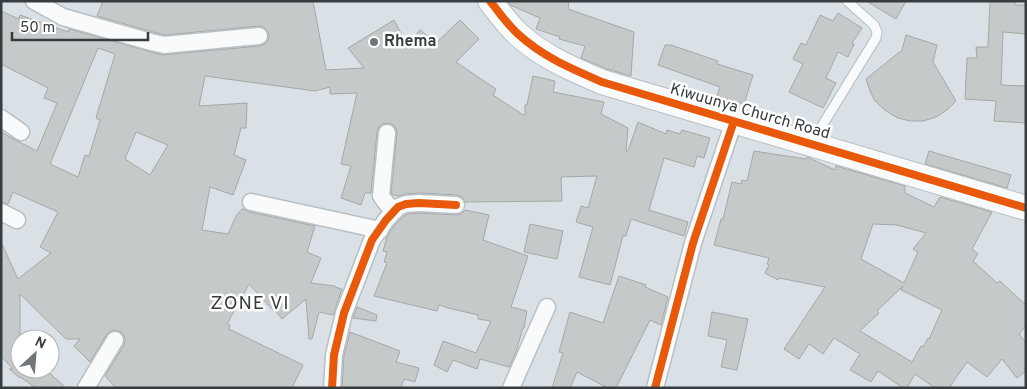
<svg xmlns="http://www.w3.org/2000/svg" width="1027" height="389" viewBox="0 0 1027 389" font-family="Overpass,sans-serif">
  <rect width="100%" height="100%" fill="#d9e1e6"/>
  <path fill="#c5c9c9" stroke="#a4a8a7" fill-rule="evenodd" d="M103,1h210l13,69 38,-2 -16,-20 46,-28 13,25 13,-15 16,13 24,-23 19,19 -23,23 40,27 -3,6 32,21v-11h2l6,-29 22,5 -2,11 51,10 -3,12 27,14 -2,23h2l10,-29 28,12 1,-4 13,4 2,-4 28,8 -6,20 -7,-2 -3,11 -30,-9 -15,52 39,12 -4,14 -53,-17 -5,17h-3l-13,49 -31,-8 14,-50 -17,-5 5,-16 7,2 9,-32 -36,1 1,24 -97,1 -3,-5 -5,-2 -38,-2 -14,1 -6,2 -6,-1 -2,-2 6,-60 -1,-5 -3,-3 -5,-2 -6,1 -3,3 -2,5 -6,61h-6l-4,12 -20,-7 10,-32 -10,-2 16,-71 -27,1v-7l-15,4 -110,-15 -6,30 48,-3 -1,25h-5l-7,27 12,5 -13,35 -23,-8 -8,43 26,4 8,-18 6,-7h2l5,3 66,14 -8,26 14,6 -10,25 24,3v1l7,2 -9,26 -14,-3 -7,27h-3l-3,-40 -24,20 -8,-10 -1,1 -24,-26 -22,40 3,1 -1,4 74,36 -11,23h-176l-11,-12 19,-31 1,-5 -1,-4 -3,-4 -6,-2 -4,1 -4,3 -17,28 -16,-16 6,-7h-14l-46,-45v75h25l21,19h-30l-16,-11v1l-11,-9h4l-12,-13v-114l17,37 33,-26 -11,-6 18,-35 -45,-20 -5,12 -7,-2v-70l14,8 22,11 20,-48 -13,-5 4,-10 -47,-24v-53l18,8 1,-4 48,17 1,-3 93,26 98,-9 5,-2 3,-4 1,-5 -2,-4 -3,-4 -5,-1 -94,9 -12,-3 -56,-16zM98,48l17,6 -19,64 4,2 -11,36 -4,-1 -7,22 -28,-13zM136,132l32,13 -18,30 -25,-16z
    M508,1h61l-1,8 66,23 -3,44 -24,-7 -26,-11 4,-12 -26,-7 1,-2 -24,-8 4,-11 -30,-13z
    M866,1h40l-10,18z
    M990,1h25v4h11v29l-23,-2 -2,53 25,1v37l-32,-2 2,-20 -31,-2 2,-41h10l-1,-11h12z
    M838,13l24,15 -10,15 2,1 -6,13 -10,-5 -12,26 10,5 -13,25 -34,-16 14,-28 -10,-5 8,-16 5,2 14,-30 13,6z
    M906,35l31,10 -4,17 23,39 -9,9 -11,7 -13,4h-13l-12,-3 -12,-7 -11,-10 -5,-10 -4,-12 36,-29z
    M665,45h6l47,16 -1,3 36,11 -9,29 -27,-8 3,-9 -62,-22z
    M754,151l52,8 1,-2 28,13 1,-4 69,20v7l29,14 6,-10 52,15 -20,37 6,5 -5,7 24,22 3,-2 26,24v21l-7,8 7,9v28l-9,7 -15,-19 -15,18 -20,-15 -18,26h-14l-20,-14 -8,14h-4l-25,-17 -7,11 -21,-12 10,-16 -26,-16 -11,16 -14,-10 -10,15 -15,-10 41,-62 -46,-9 -1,2 -13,-7 4,-8 -2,-1 2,-6 -55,-13 7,-26h2l9,-37 9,2 1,-4 5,1zM873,224l24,1 29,8 -13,16 5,3 -14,31 -43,-24zM903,286l-2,4 41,20 -13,29 -1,-1 -5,9 -2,-1 -9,16 -52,-31 19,-18 -2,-2z
    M929,151l82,24 -4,13 -82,-24z
    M465,210l24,5 -6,25 45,16 -17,51 16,4 -3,17h-1l-8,27 -6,12 -29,-8 -3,10 -24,-9 -6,12 -13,-7 9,-24 33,12 15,-32 -13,-2v-4l-30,-7 -9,-3 -2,6 -63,-15 13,-33 -3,-1 3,-10 -4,-1 4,-14 7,-11 10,-10 4,-2 11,-1 37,2 5,-1z
    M530,224l33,7 -6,28 -33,-7z
    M619,276l27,9 -1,2 23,10 -7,28 -11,-5 -34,68h-8l-31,-16 -7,16h-18l11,-35 -4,-1 11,-40 33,11z
    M357,307l20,8 -1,6 -23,-3z
    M712,312l36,7 -11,51 -16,-3 6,-27 -19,-4z
    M350,332l50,19 -4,11 23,6 -4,14 -11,-3 -3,9h-59l2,-32z"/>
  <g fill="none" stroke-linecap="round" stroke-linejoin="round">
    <defs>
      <path id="lane" d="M812,142l64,-104 1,-6 -3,-7 -27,-24"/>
      <path id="street" d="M34,1l29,16 88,25 13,3 95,-9
        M1,118l20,14
        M387,133l-6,63 12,16
        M251,202l129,28
        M1,212l16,8
        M86,388l29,-48
        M332,388l2,-33 10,-42 28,-73 14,-20 12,-13 8,-3 13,-1 37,2
        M511,388l36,-81
        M655,388l38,-145 41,-122"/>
      <path id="secondary" d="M490,1c9,11 17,23 28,33 25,23 54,35 84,48l424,126"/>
    </defs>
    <use href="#lane" stroke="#b9bfc3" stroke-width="11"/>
    <use href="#street" stroke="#b9bfc3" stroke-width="19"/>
    <use href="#secondary" stroke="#b9bfc3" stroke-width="26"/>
    <use href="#lane" stroke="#f9fafb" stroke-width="9"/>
    <use href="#street" stroke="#f9fafb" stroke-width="16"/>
    <use href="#secondary" stroke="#f9fafb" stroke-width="24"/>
    <defs>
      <path id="cycleway" d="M490,1c9,11 17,23 28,33 25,23 54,35 84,48l424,126
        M332,388l2,-33 10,-42 28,-73 14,-20 12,-13 8,-3 13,-1 37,2
        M655,388l38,-145 41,-122"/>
    </defs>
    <use href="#cycleway" stroke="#fff" stroke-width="11"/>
    <use href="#cycleway" stroke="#e8590c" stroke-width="8"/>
  </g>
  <circle fill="#6f7679" stroke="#fff" stroke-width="2" cx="374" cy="42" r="5"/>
  <g text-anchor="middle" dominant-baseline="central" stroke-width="5" stroke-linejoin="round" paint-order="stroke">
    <g font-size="16" font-weight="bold" fill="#363c3f" stroke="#fff" text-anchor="start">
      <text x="384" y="42">Rhema</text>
    </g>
    <g font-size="16" fill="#363c3f" stroke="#fff">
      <text transform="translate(750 112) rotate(16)">Kiwuunya Church Road</text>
    </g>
    <g font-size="19" letter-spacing="1" fill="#363c3f" stroke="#fff">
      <text x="250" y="304">ZONE VI</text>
    </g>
  </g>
  <rect width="1027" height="389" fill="none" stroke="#363c3f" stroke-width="5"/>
  <g transform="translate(35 354) rotate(26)"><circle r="24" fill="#ffffff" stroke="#afb1b2"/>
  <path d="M0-4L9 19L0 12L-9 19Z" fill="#6f7679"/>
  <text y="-8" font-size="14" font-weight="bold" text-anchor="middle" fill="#363c3f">N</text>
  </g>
  <path d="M12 32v8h136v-8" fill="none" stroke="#363c3f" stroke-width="2.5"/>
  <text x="20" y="32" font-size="15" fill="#363c3f" stroke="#ffffff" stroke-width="4" paint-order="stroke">50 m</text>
</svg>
